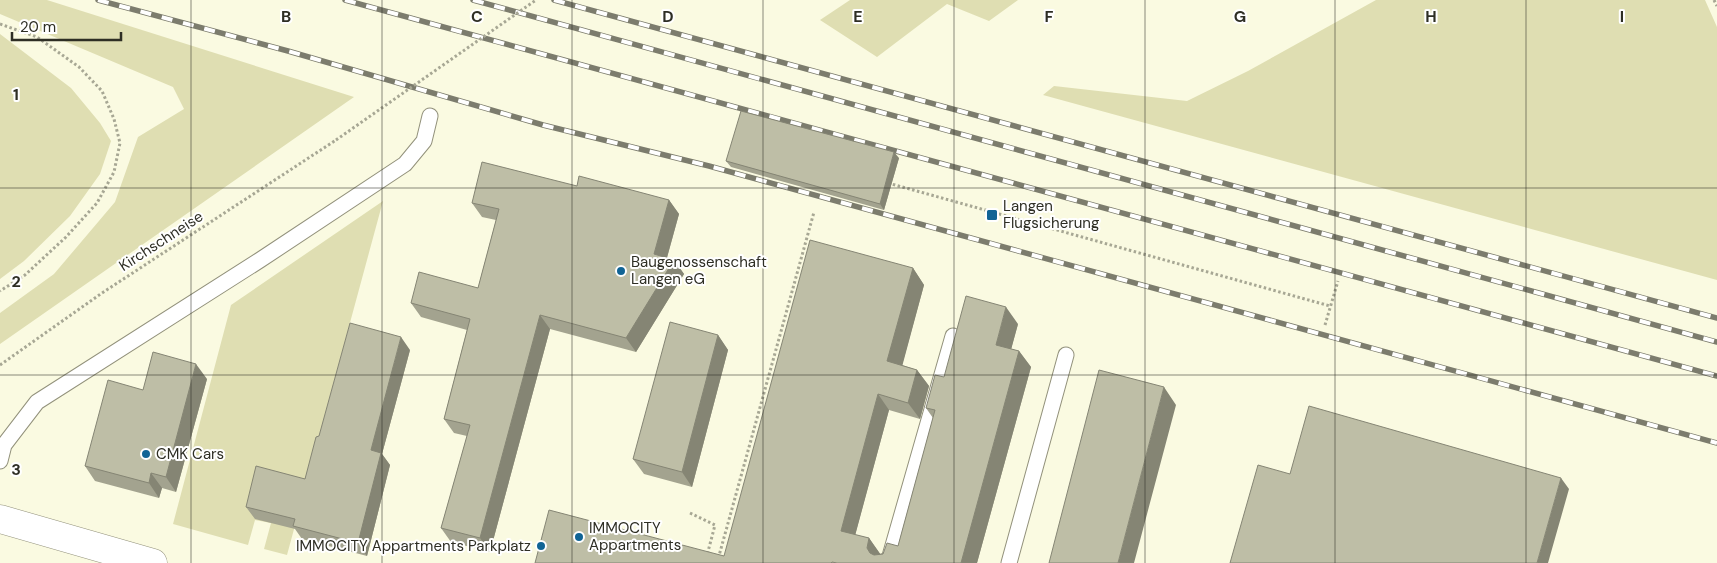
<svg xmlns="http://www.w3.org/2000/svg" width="1717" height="563" viewBox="0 0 1717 563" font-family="'DM Sans',sans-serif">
  <rect width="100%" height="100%" fill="#fafae1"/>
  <path fill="#dfdeb2" d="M0,0h47l307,97 -354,247v-31l54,-39 61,-72 23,-65 46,-28 -11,-22 -173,-73z
    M850,0h168l-29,21 -42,-17 -70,53 -57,-37z
    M1376,0h329l12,27v253l-674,-185 11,-9 133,15 61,-30z
    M0,34l71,54 29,35 11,18 -11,33 -30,42 -46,45 -24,18z
    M383,201l-96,354 -23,-6 7,-26 -16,-3 -7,25 -75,-21 58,-219z"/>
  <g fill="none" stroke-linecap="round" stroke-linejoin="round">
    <defs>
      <path id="service" d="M0,461l4,-16 33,-43 223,-142 145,-96 19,-23 6,-25
        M888,563l65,-227
        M1009,563l57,-208"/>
      <path id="minor" d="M0,519l153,44"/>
    </defs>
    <use href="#service" stroke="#92917b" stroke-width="17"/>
    <use href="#minor" stroke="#92917b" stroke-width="29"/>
    <path stroke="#a7a794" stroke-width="3" stroke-dasharray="2.5 2.5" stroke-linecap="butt" d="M1714,0l3,6
      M0,24l37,13 42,30 23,24 12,28 6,24 -6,29 -17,31 -31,34 -41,38 -25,16
      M888,183l442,123
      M1325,325l13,-44
      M0,365l102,-72 234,-153
      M690,513l25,12 -10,38
      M717,563l97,-351"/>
    <use href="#service" stroke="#fff" stroke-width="15"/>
    <use href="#minor" stroke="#fff" stroke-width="28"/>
    <defs>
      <path id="rail" d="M98,0l190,51 255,74 166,41 1008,277
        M345,0l1372,376
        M473,0l1244,342
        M554,0l1163,318"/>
    </defs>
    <use href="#rail" stroke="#7c7c6d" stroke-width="5.5"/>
    <use href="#rail" stroke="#fff" stroke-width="4" stroke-dasharray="11" stroke-linecap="butt"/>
    <path stroke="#a7a794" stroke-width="3" stroke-dasharray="2.5 2.5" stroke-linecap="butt" d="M336,140l200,-140"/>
  </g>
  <path fill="#a3a38f" d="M899,158l-15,52 -153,-43 -5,-6z
    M577,186l92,14 10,14 -12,44 7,2 10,14 -48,78 -86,-23 -60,223 -39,-10 -10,-14 26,-92 -13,-3 -10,-14 23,-89 -46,-13 -10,-14 67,-15 18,-68 -14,-3 -10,-14z
    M913,268l11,17 -22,80 15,5 12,16 -9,33 -31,-9 -34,125 14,3 11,16 18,-8 35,-128 -7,-10 18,-31 74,-53 -7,25 8,2 12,16 -54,196h-442l189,-7z
    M718,335l10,15 -36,137 -48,-13 -11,-15z
    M410,350l-28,104 8,11 -23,91 -65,-17 -7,-10 -40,-10 -9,-12 59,-28 14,-43z
    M207,379l-31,113 -14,-4 -3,10 -64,-17 -10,-15 58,-76z"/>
  <path fill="#858574" d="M894,152l5,6 -15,52 -4,-6z
    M669,200l10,14 -15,54 -10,-14z
    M674,260l10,14 -48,78 -10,-14z
    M913,268l11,17 -25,93 -12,-17z
    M1006,307l12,17 -10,37 -12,-16z
    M540,315l10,14 -60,223 -10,-14z
    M718,335l10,15 -36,137 -10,-15z
    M401,337l9,13 -28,104 8,11 -23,91 -9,-13 13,-93z
    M1019,351l12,16 -54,196h-16z
    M196,364l11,15 -31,113 -10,-15z
    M917,370l12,16 -9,33 -12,-16z
    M1164,387l12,18 -42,158h-16z
    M878,394l11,16 -37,137 -11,-16z
    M151,473l11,15 -3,10 -10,-15z
    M1561,478l8,11 -21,74h-11z
    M869,538l12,17 -2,8 -9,-10 -3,-5z"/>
  <path fill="#bebea6" stroke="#858574" d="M741,111l153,41 -14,52 -154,-43z
    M482,162l95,24 2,-10 90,24 -15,54 20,6 -48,78 -86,-23 -60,223 -39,-10 29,-103 -26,-6 26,-100 -59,-16 8,-31 59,16 21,-79 -27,-6z
    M810,240l103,28 -26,93 30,9 -9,33 -30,-9 -37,137 28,7 -2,10 3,5 4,2 9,-1 4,-11 11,3 37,-136 -9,-2 9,-33 9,2 22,-81 40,11 -10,38 23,6 -58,212h-124l-5,-1 -1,1h-296l14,-53 175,46z
    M670,322l48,13 -36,137 -49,-13z
    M350,323l51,14 -30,113 10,3 -23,90 -65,-17 2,-7 -49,-12 10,-41 49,13 11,-42 3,-1z
    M153,352l43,12 -30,113 -15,-4 -2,10 -64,-17 23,-86 35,10z
    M1099,370l65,17 -46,176h-69z
    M1309,406l252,72 -24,85h-307l28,-98 32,9z"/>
  <path fill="none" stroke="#2e2e24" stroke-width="1" stroke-opacity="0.55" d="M191,0v563M382,0v563M572,0v563M763,0v563M954,0v563M1145,0v563M1335,0v563M1526,0v563M0,188h1717M0,375h1717"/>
  <g fill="#116495" stroke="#fff" stroke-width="2">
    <rect x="986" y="209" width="12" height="12" rx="2.5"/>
    <circle cx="621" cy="271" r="5"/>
    <circle cx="146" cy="454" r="5"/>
    <circle cx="579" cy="537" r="5"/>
    <circle cx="541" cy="546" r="5"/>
  </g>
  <g text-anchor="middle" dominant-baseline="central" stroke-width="4" stroke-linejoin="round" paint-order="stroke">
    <g font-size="15" fill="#2e2e24" stroke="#fff" text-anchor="start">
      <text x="1003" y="206">Langen<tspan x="1003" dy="17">Flugsicherung</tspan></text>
      <text x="631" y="262">Baugenossenschaft<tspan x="631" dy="17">Langen eG</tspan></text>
      <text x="156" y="454">CMK Cars</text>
      <text x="589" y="528">IMMOCITY<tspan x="589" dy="17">Appartments</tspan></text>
      <text x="531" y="546" text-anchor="end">IMMOCITY Appartments Parkplatz</text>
    </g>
    <g font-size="15" fill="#2e2e24" stroke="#fff">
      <text transform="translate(161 241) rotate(-33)">Kirchschneise</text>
    </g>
  </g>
  <g font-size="16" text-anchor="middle" font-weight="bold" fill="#2e2e24" stroke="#fff" stroke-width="4" stroke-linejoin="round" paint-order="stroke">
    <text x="286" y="22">B</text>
    <text x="477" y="22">C</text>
    <text x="668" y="22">D</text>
    <text x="858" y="22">E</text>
    <text x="1049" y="22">F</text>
    <text x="1240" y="22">G</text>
    <text x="1431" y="22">H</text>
    <text x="1622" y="22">I</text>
    <text x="16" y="100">1</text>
    <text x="16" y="287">2</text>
    <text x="16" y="475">3</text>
  </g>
  <path d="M12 32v8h109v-8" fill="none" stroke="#2e2e24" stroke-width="2.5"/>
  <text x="20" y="32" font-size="15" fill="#2e2e24" stroke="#ffffff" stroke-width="4" paint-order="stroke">20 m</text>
</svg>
